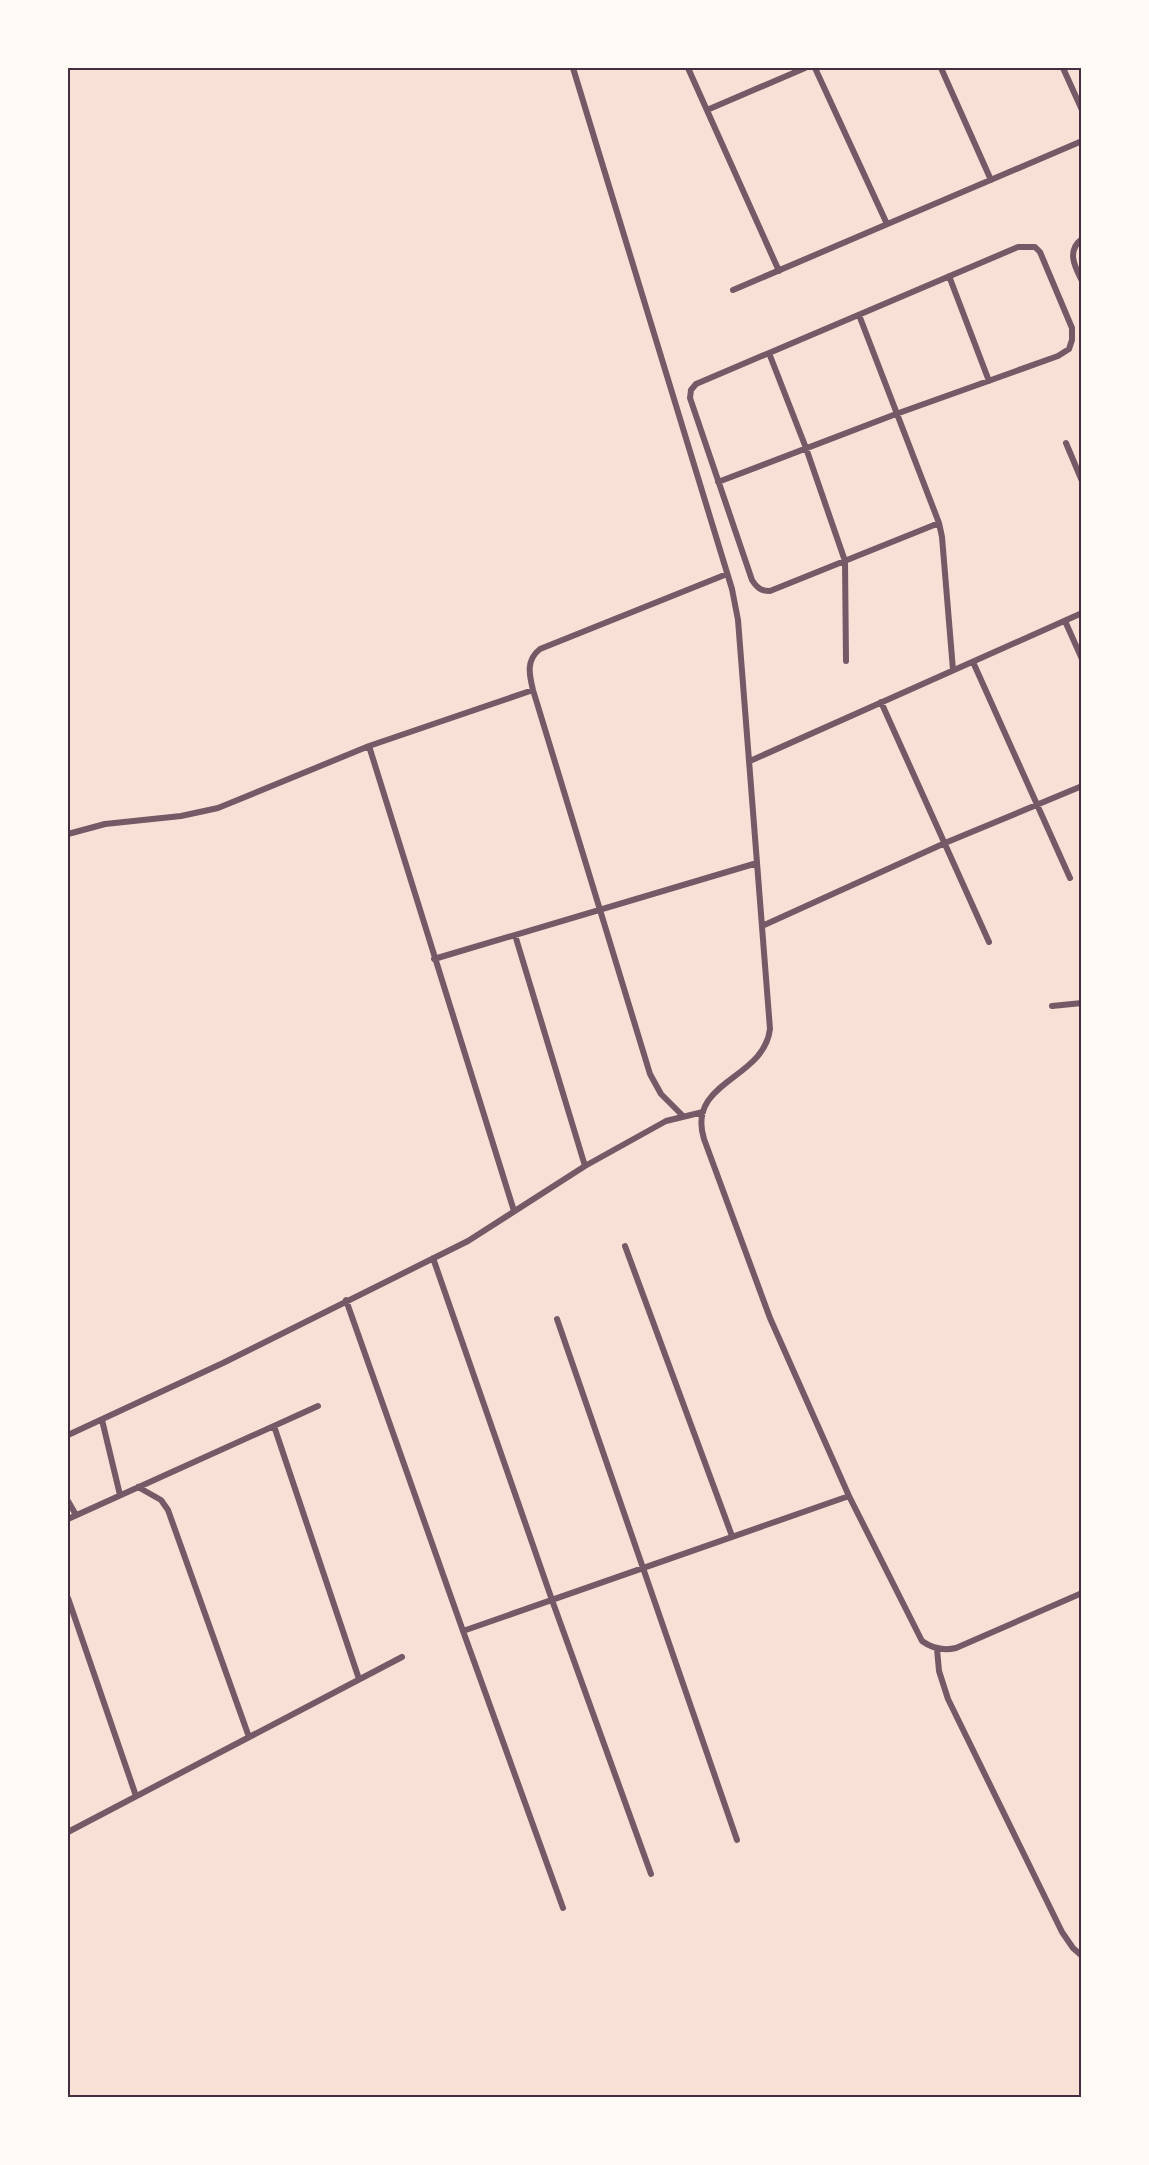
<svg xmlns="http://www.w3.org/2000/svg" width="1149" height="2165" viewBox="0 0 1149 2165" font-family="Signika,sans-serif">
  <rect width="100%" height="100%" fill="#f7e1d7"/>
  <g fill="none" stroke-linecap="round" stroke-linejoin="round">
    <path stroke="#755966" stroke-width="6" d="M573,68l159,521 6,31 32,409c-6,51 -84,52 -66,110l66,179 79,178 73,145c11,8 21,10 34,7l126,-55
      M688,68l91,203
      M815,68l72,156
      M941,68l50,112
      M1063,68l19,42
      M707,110l98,-42
      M1082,239c-16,12 -7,28 0,42
      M949,276l40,105
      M733,290l349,-149
      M859,315l80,208 3,14 11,133
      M769,353l37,95 39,113 1,100
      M1066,443l16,38
      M718,482l178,-68 162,-58 11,-7 3,-9v-12l-32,-76 -5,-5h-17l-322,137 -5,6 -1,8 62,182c5,8 9,11 18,11l169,-68
      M1065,621l17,38
      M973,662l97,216
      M881,702l108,240
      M369,746l145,465
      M750,761l332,-148
      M68,834l37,-10 76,-8 37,-8 151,-62 164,-56
      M762,926l183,-83 137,-57
      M515,935l70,231
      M434,959l323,-96
      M1052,1006l30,-3
      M682,1115l-21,-21 -11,-20 -117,-384c-4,-16 -7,-30 7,-41l187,-75
      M625,1246l107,290
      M433,1258l119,342 99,274
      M346,1300l117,331 100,277
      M557,1319l180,521
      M102,1420l18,75
      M274,1426l85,253
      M68,1435l155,-72 245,-122 117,-75 81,-45 37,-9
      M138,1487l23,13 7,10 81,227
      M68,1501l8,14
      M68,1519l250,-113
      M68,1598l68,198
      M463,1631l386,-135
      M937,1649l2,22 9,28 114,233 11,16 9,8
      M68,1832l334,-175"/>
  </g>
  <rect width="1149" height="2165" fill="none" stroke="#fffaf5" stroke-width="138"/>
  <rect x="69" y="69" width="1011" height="2027" fill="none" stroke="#4a2c40" stroke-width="2"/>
</svg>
